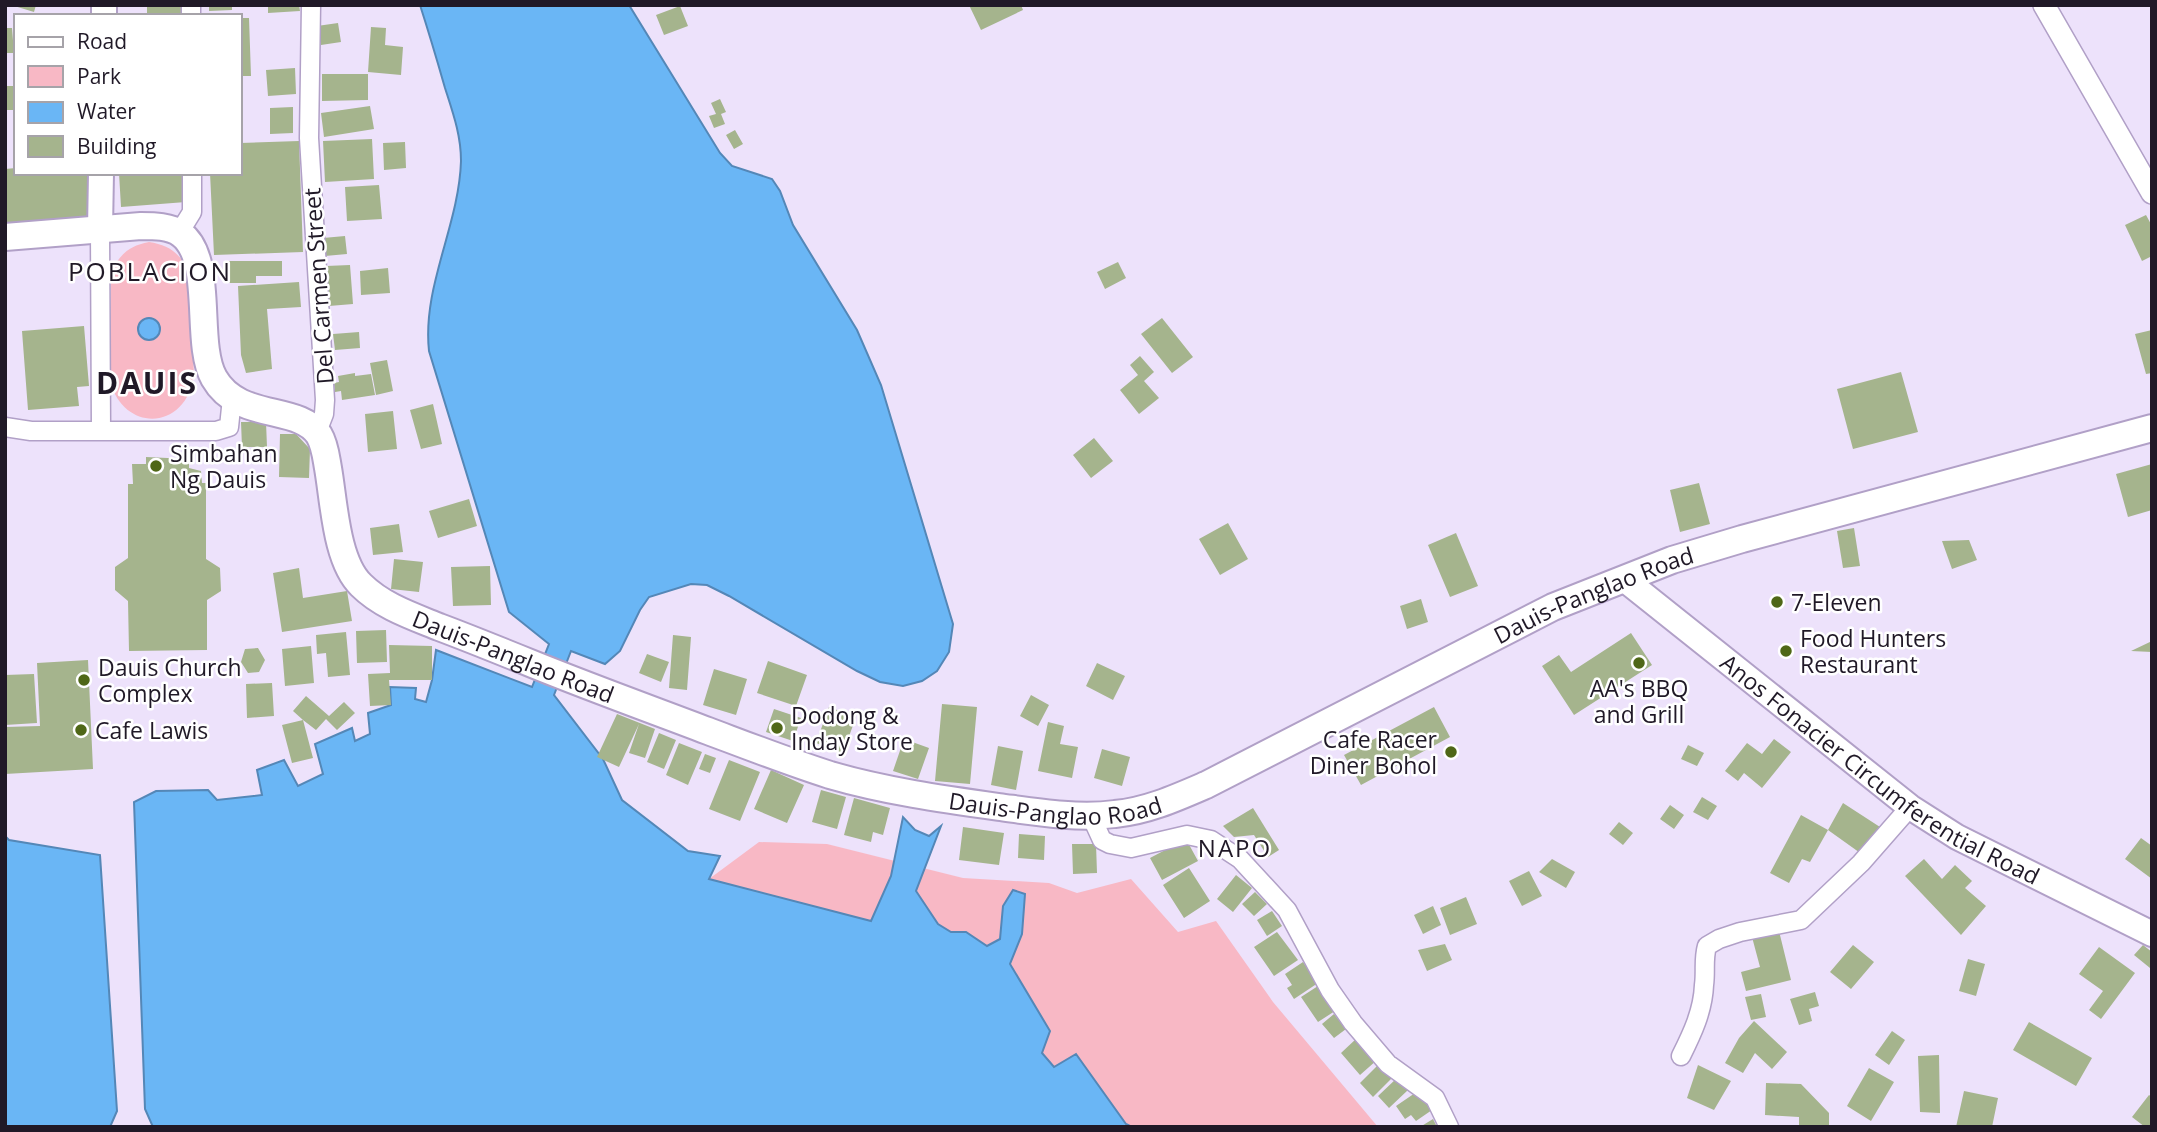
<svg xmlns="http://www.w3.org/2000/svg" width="2157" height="1132" viewBox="0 0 2157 1132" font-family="'Open Sans',sans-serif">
  <rect width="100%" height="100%" fill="#ede2fb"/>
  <path fill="#f8b8c5" d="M149,242c19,3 30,10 39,28l6,104c-6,55 -68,61 -84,8l1,-110c9,-18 18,-26 38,-30z
    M759,842l68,2 136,34 86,5 28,10 54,-14 47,53 38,-11 57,81 105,125h-309l-360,-248z"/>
  <path fill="#6ab6f5" stroke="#5487b7" stroke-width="2" d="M420,5h209l91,148 12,13 40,13 8,12 13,34 64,105 24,55 72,239 -4,28 -12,19 -15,10 -19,5 -23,-4 -23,-11 -128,-75 -22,-11 -16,-1 -42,13 -9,13 -20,41 -15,13 -34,-13 -17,44 49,64 19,41 66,51 32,5 -11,23 162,42 20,-45 12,-59 12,13 14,6 12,-10 -25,65 22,33 13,8h15l21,14 13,-7 3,-33 10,-16 12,4 -3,40 -12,30 40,67 -8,22 12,14 22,-13 50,70 6,3h-979l-8,-18 -11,-307 22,-11 52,-1 9,10 45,-5 -5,-25 27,-10 14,26 25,-12 -8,-30 37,-16 3,13 15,-7 -2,-21 23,-8 -1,-18 26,1 -1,11 11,3 6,-22 4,-30 96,37 17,-43 -40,-32 -80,-261c-7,-65 30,-125 32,-190 0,-26 -8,-48 -16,-73 -8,-28 -16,-55 -25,-83z
    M138 329a11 11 0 1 1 22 0a11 11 0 1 1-22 0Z
    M5,836l4,4 91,15 17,256 -7,16h-105z"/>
  <path fill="#a5b48d" d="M11,5h25l-2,7z
    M147,5h34v11l-34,-1z
    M209,5h23v5l-23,1z
    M268,5h31l1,6 -32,2z
    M969,5h52l2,5 -42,20z
    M680,6l8,20 -24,9 -8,-20z
    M240,18h9l2,58h-11z
    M338,23l3,19 -20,3 -4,-19z
    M371,27l15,1 -1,17 18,2 -2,28 -33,-3z
    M5,28h7l2,25h-9z
    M295,68l1,26 -28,2 -2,-26z
    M322,74h46v26l-46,1z
    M5,86h11v24h-11z
    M720,99l6,13 -5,2 4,10 -11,4 -5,-12 7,-2 -5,-11z
    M370,106l4,23 -50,8 -3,-24z
    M293,107v26l-23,1v-26z
    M735,130l8,14 -9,5 -8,-14z
    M372,139l2,40 -49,3 -2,-41z
    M299,141l4,111 -89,3 -4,-82h30v-30z
    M405,142l1,26 -22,2 -1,-27z
    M16,168v5h71l2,49 -84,5v-58z
    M119,173h65l2,29 -65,5z
    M379,185l3,34 -35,2 -2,-34z
    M2146,215l6,11v30l-10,5 -17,-36z
    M345,236l2,18 -22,2 -2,-18z
    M229,261h53v15h-26v7h-27z
    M1118,262l8,16 -21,11 -8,-17z
    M350,265l3,39 -24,2 -3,-40z
    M388,268l2,25 -29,2 -1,-24z
    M299,282l2,25 -34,2 5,60 -26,4 -5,-18 -3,-69z
    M1162,318l31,39 -21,16 -31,-39z
    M84,326l5,60 -12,1 2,19 -51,4 -6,-79z
    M2152,330v43l-6,1 -11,-40z
    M359,332l1,16 -25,2 -2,-16z
    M1140,356l14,16 -10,9 15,17 -20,16 -19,-24 18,-15 -8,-10z
    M387,360l6,31 -17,4 -6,-32z
    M1901,372l17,60 -65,17 -16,-60z
    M355,373v3l16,-2 4,21 -33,5 -1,-9 -6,1 -1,-9 5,-1 -1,-6z
    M433,404l9,40 -21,5 -11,-39z
    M393,411l4,38 -29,3 -3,-38z
    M241,422h25l1,25h-25z
    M280,434h16l14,15 -1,29 -30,-1z
    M1094,438l19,23 -22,17 -18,-23z
    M146,457l43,2v9l12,3 1,12h4v76l14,9 1,23 -14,9v50l-78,1 -1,-50 -13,-11v-23l13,-9v-74h5l-1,-20h14z
    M2152,464v46l-24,7 -12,-43z
    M1699,483l11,41 -30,8 -10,-42z
    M469,499l8,27 -39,12 -9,-27z
    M1228,523l20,36 -28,16 -21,-36z
    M399,524l4,28 -30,3 -3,-27z
    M1854,528l6,38 -17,2 -6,-37z
    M1456,533l22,53 -28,11 -22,-52z
    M1969,540l8,20 -25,9 -10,-28z
    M394,559l29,3 -4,30 -28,-3z
    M490,566l1,39 -38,1 -2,-39z
    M299,568l4,30 44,-7 5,30 -70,11 -9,-59z
    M1421,599l7,23 -21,7 -7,-23z
    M386,630l1,32 -30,1 -1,-32z
    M346,632l4,43 -22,2 -2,-24 -9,1 -1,-19z
    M1631,633l21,32 -78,50 -32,-49 17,-11 12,17z
    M673,635l18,2 -4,53 -18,-2z
    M2152,641v11l-21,-1z
    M389,645l43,1v34h-43l2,25 -21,1 -2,-32 22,-1z
    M311,646l3,37 -29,3 -3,-37z
    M258,648l7,12 -6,12 -11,1 -7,-11 4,-13z
    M647,654l22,8 -8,20 -22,-9z
    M88,660l5,109 -88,5v-47l35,-1 -3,-63z
    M768,661l39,14 -11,31 -39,-13z
    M1097,663l28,13 -12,24 -27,-14z
    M714,669l33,10 -11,36 -33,-10z
    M34,674l3,49 -32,2v-50z
    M272,683l2,33 -27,2 -1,-34z
    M1031,695l18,10 -11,21 -18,-10z
    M306,696l23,20 15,-14 11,11 -18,17 -11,-11 -10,11 -13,-10 10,38 -21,5 -10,-38 21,-5 -10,-9z
    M942,704l35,3 -7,77 -35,-3z
    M829,707l27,10 -13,36 -27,-10z
    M1434,707l16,30 -89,48 -17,-30z
    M774,709l27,9 -8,23 -27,-9z
    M617,714l38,15 -10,29 -16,-5 10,-29 -20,43 -22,-10z
    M1048,722l16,4 -4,18 18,3 -6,31 -34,-7z
    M659,733l17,7 -12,29 -17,-7z
    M904,739l25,9 -11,31 -25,-8z
    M1774,739l17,13 -29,36 -18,-15 -6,8 -13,-10 22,-28 15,11z
    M679,743l23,9 -14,33 -22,-10z
    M1688,745l16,8 -7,13 -16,-7z
    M998,746l25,5 -7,39 -25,-5z
    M1102,749l28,8 -8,29 -28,-8z
    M705,754l11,4 -6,15 -11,-4z
    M729,760l31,12 -20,49 -31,-12z
    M771,770l33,15 -17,38 -33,-14z
    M821,790l25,7 -9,32 -25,-7z
    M1702,797l15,9 -9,14 -15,-8z
    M854,798l36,10 -7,27 -10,-3 -2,10 -27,-7z
    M1843,803l37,24 -17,28 -35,-25 -18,32 -8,-3 -13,24 -19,-10 31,-58 27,15z
    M1670,805l14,10 -10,14 -14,-10z
    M1253,808l26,42 -11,7 -14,-22 -20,2 -11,-11z
    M1619,822l14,11 -10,12 -14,-11z
    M963,827l41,6 -5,32 -40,-5z
    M1019,834l26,2 -1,24 -26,-2z
    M2141,838l11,8v33l-27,-20z
    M1186,839l12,22 -36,19 -12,-22z
    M1072,844h24l1,29 -24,1z
    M1552,859l23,13 -9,16 -27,-16z
    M1924,859l18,20 13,-14 17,16 -7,7 21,18 -25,29 -56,-59z
    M1189,868l21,33 -26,17 -21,-33z
    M1529,871l13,25 -20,10 -13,-25z
    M1236,875l16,13 -19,24 -16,-13z
    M1255,892l12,12 -13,12 -12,-12z
    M1466,897l11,27 -27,11 -10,-27z
    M1433,906l8,19 -18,9 -9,-19z
    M1272,911l10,15 -15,10 -10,-16z
    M1779,931l12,49 -45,11 -5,-19 19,-5 -8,-30z
    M1277,932l21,28 -24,16 -20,-29z
    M1445,944l7,16 -25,11 -9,-21z
    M1853,945l21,17 -23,27 -21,-17z
    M2143,945l9,7 -2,16 -16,-13z
    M2099,947l36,26 -34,46 -12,-9 14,-19 -24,-17z
    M1968,959l17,5 -9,32 -17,-5z
    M1303,962l15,21 -24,16 -7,-11 5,-3 -7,-11z
    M1318,986l17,25 -17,11 -17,-25z
    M1815,992l4,14 -10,3 3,12 -13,4 -9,-26z
    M1761,994l5,23 -15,3 -6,-23z
    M1334,1014l12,15 -12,9 -12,-14z
    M1754,1021l33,31 -15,17 -17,-16 -12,20 -18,-10 14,-25z
    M2029,1022l63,36 -16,28 -63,-36z
    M1892,1031l13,9 -16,25 -14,-10z
    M1357,1038l20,22 -17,15 -19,-22z
    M1939,1055l1,58 -20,-1 -2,-56z
    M1379,1064l14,13 -20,20 -13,-14z
    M1698,1065l33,16 -17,29 -27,-12z
    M1869,1068l25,14 -23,39 -24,-15z
    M1397,1078l11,12 -19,18 -11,-12z
    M1766,1083l35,1 28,29v14h-30v-10l-34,-2z
    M1418,1091l14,19 -16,11 -5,-6 -6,4 -9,-13z
    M1964,1091l34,7 -6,29h-36z
    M2149,1095l3,2v30h-7l-13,-10z
    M1433,1119l4,8h-17z"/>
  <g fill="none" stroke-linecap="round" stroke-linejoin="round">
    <defs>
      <path id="minor" d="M311,5l-2,133 16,262 -1,14 -7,18
        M191,16v-11
        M100,229l1,202
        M179,233l13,-21v-39
        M5,427l26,4h185l13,-4 3,-29
        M1091,816l11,24 8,4 21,4 56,-13 24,5 29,19 47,51 43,80 23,33 35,41 47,34 14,29
        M1681,1056c11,-22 22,-45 23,-71 2,-14 -1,-25 3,-39l12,-7 21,-7 61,-12 60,-57 49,-56"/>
      <path id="tertiary" d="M2044,5l108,188"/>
      <g id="secondary">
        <path d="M104,16v-11"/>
        <path d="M100,229l1,-56"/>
        <path id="s1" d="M1624,579l286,228 47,30 195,97"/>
      </g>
      <g id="primary">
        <path id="s2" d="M5,237l136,-11c13,0 29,0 40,8 34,25 13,109 33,144 25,44 85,26 105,57 6,10 7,22 9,33 6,34 8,93 33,117 21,21 51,31 78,42 32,12 64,25 96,38 57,23 115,44 173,66 40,15 81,31 122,44 55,16 112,24 169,32 37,5 78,12 116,7 32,-3 61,-16 91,-29l347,-178 119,-47 70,-21 410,-111"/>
      </g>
    </defs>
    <use href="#minor" stroke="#b1a0c7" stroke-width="21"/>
    <use href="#tertiary" stroke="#b1a0c7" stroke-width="24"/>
    <use href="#secondary" stroke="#b1a0c7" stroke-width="28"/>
    <use href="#primary" stroke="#b1a0c7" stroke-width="30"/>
    <use href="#minor" stroke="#fff" stroke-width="18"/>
    <use href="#tertiary" stroke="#fff" stroke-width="21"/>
    <use href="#secondary" stroke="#fff" stroke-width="24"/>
    <use href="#primary" stroke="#fff" stroke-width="26"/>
  </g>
  <g fill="#4f6717" stroke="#fff" stroke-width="2.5">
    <circle cx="156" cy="466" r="7"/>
    <circle cx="1777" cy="602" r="7"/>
    <circle cx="1786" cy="651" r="7"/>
    <circle cx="1639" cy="663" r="7"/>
    <circle cx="84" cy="680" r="7"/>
    <circle cx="777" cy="728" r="7"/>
    <circle cx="81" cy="730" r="7"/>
    <circle cx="1451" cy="752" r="7"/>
  </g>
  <g text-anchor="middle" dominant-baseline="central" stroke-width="5" stroke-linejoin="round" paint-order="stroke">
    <g font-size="23" fill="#201927" stroke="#fff">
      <text transform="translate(318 286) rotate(-94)">Del Carmen Street</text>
      <text stroke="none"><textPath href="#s2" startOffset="1934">Dauis-Panglao Road</textPath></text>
      <text stroke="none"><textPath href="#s2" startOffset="779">Dauis-Panglao Road</textPath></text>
      <text stroke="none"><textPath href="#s1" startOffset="320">Anos Fonacier Circumferential Road</textPath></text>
      <text stroke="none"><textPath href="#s2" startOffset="1346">Dauis-Panglao Road</textPath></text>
    </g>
    <g font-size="23" fill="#201927" stroke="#fff" text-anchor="start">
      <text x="170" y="453">Simbahan<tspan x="170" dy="26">Ng Dauis</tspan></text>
      <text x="1791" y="602">7-Eleven</text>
      <text x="1800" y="638">Food Hunters<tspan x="1800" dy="26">Restaurant</tspan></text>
      <text x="98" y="667">Dauis Church<tspan x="98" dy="26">Complex</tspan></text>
      <text x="1639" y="688" text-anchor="middle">AA's BBQ<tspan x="1639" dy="26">and Grill</tspan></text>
      <text x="791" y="715">Dodong &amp;<tspan x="791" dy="26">Inday Store</tspan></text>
      <text x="95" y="730">Cafe Lawis</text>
      <text x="1437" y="739" text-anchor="end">Cafe Racer<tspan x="1437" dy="26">Diner Bohol</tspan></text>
    </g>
    <g font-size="24" letter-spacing="2" fill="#201927" stroke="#fff">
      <text x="1235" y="847">NAPO</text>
    </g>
    <g font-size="26" letter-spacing="2" fill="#201927" stroke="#fff">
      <text x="150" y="271">POBLACION</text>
    </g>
    <g font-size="30" font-weight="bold" letter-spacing="2" fill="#201927" stroke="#fff">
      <text x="147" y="382">DAUIS</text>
    </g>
  </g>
  <rect width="2157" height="1132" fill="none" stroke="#201927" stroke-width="14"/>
  <rect x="14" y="14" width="228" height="161" fill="#ffffff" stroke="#a6a3a9" stroke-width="2"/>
  <rect x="28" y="37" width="35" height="10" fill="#ffffff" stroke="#a6a3a9" stroke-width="2"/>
  <text x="77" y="49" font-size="21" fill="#201927">Road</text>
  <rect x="28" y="66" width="35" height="21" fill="#f8b8c5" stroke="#a6a3a9" stroke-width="2"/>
  <text x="77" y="84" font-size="21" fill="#201927">Park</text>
  <rect x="28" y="102" width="35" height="21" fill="#6ab6f5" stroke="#a6a3a9" stroke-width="2"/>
  <text x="77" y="119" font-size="21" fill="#201927">Water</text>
  <rect x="28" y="136" width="35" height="21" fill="#a5b48d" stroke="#a6a3a9" stroke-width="2"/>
  <text x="77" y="154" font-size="21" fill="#201927">Building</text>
</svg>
